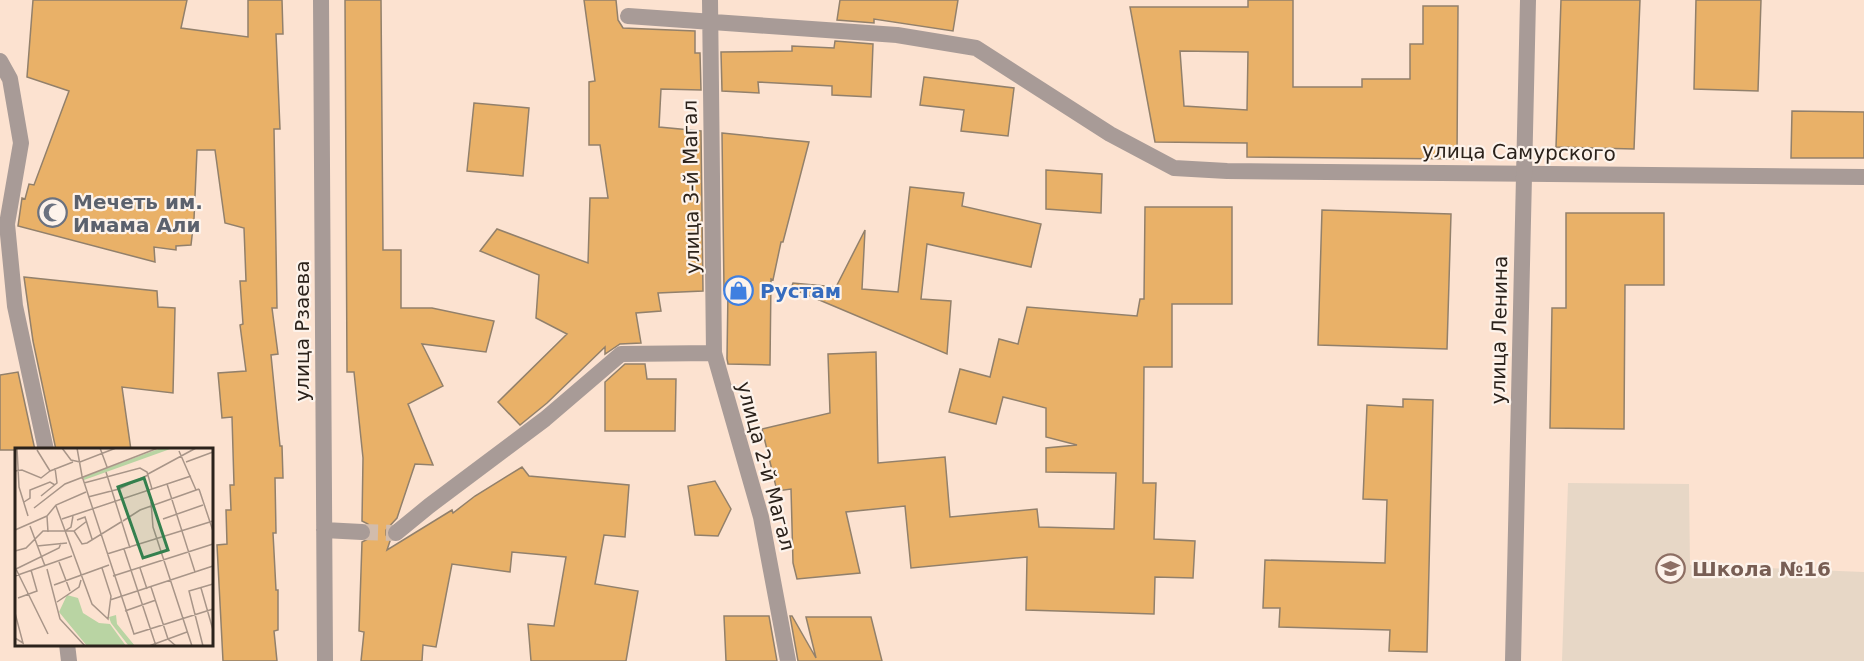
<svg xmlns="http://www.w3.org/2000/svg" width="1864" height="661" viewBox="0 0 1864 661" font-family="'DejaVu Sans',sans-serif">
  <rect width="100%" height="100%" fill="#fce2d0"/>
  <path fill="#e7d7c6" d="M1568,483l121,1 1,81 174,7v89h-302z"/>
  <path fill="#e9b168" stroke="#92806b" stroke-width="1.5" fill-rule="evenodd" d="M33,0h154l-6,28 67,9v-37h34l1,34h-7l4,95h-6l3,179h-5l6,46 -7,1 9,91h2l1,32h-8l1,55h-3l3,57h2v40l-4,1 3,30h-54l-6,-116 10,-1 -1,-34h5l-1,-25h4l-2,-68 -10,1 -4,-45 28,-2 -6,-46 3,-1 -3,-43h6l-2,-53 -19,-5 -10,-73h-18l-3,69 -3,26 -15,1v4l-22,-3 1,15 -137,-36 4,-28 3,1 4,-15 5,1 35,-94 -42,-14z
    M345,0h36l2,250h18v58h31l62,13 -8,31 -64,-8 21,42 -35,18 25,61 -18,-1 -18,54 -11,12v5l4,6 -3,9 65,-40 1,3 22,-17 47,-29 7,9 100,9 -4,52 -21,-2 -9,49 43,7 -12,70h-95l-3,-37 26,2 12,-69 -54,-5 -2,20 -58,-8 -16,83 -13,-2 -1,16h-61l3,-29 -5,-1 3,-89 8,-4 2,-6 -4,-8 -6,-3 1,-63 -9,-86h-7z
    M584,0h32l2,20 5,8 72,3v22h5l1,37 -40,-1 -2,38 42,4 2,160 -45,2 3,18 -25,2 5,30 -21,1 -15,10v-7l-58,56 -27,22 -22,-23 69,-68 -31,-16 3,-43 -59,-24 17,-22 91,34 2,-65h18l-8,-53h-11v-63l6,-1z
    M840,0h118l-5,31 -79,-12v4l-37,-3z
    M1248,0h45v87h69v-8h48v-35h13v-38h35l-1,153 -210,-2v-14l-92,-1 -25,-135h118zM1180,51l68,1 -1,58 -63,-4z
    M1561,0h79l-6,149 -78,-2z
    M1696,0h65l-3,91 -64,-2z
    M835,41l38,3 -2,53 -39,-2v-9l-74,-4 1,11 -37,-2 -1,-39 71,-1v-5l42,2z
    M924,77l90,11 -6,48 -47,-5 3,-21 -44,-5z
    M474,103l55,5 -6,68 -56,-5z
    M1792,111l72,1v46h-73z
    M722,133l87,9 -26,100h-2l-8,38 -2,-1 -1,86 -42,-1 -1,-5 1,-69h-4z
    M1046,170l56,4 -1,39 -55,-4z
    M910,187l54,6 -2,13 79,18 -10,43 -104,-23 -6,55 30,2 -4,53 -156,-66 2,-5 43,4 29,-57 -3,59 36,3z
    M1145,207h87v97h-60v63h-28l-1,116h13l-2,56 41,2 -2,37 -38,-1 -1,37 -128,-4 1,-53 -116,11 -6,-62 -59,6 14,61 -63,6 -4,-16 -2,-74 -14,2 -15,-62 68,-16 -2,-59 48,-2 2,111 67,-6 5,60 87,-8 2,18 75,2 2,-56 -70,-1v-24l31,-3 -31,-8v-29l-43,-11 -7,27 -47,-12 11,-43 30,8 9,-38 19,5 9,-37 110,9 3,-17h4z
    M1322,210l129,4 -4,135 -129,-4z
    M1566,213h98v72h-39l-1,144 -74,-1 2,-120h14z
    M24,277l133,14 1,16 17,1 -2,85 -51,-6 9,63h-75l-23,-109z
    M625,364h20l2,15h29l-1,52h-70v-49z
    M18,372l17,78h-35v-75z
    M1403,399l30,1 -6,252 -38,-1 1,-21 -111,-3 1,-19h-17l2,-48 120,3 2,-63 -24,-1 4,-94 36,2z
    M715,481l16,28 -13,27 -23,-1 -7,-49z
    M724,616h45l8,45h-51z
    M790,616h2l24,42 -10,-41h65l11,44h-84z"/>
  <g fill="none" stroke-linecap="round" stroke-linejoin="round">
    <path stroke="#d2bcac" stroke-width="16" stroke-dasharray="16 8" stroke-linecap="butt" d="M362,532l34,1"/>
    <path stroke="#a89b97" stroke-width="16" d="M321,0l4,661
      M710,0l4,353 47,164 27,144
      M628,16l269,19 79,13 134,86 64,34 53,3 637,6
      M0,61l10,18 11,64 -14,81 8,82 31,144
      M324,530l38,2
      M396,533l33,-27 116,-87 76,-65 93,-1
      M67,644l2,17"/>
    <path stroke="#a89b97" stroke-width="16" d="M1513,661l15,-661"/>
  </g>
  <defs>
    <symbol id="mosque-ring" viewBox="-11 -11 22 22"><circle r="9.5" fill="#fdf3eb" stroke="#6b7280" stroke-width="1.5"/><path d="M3.5-4.9A6 6 0 1 0 3.5 4.9A5 5 0 1 1 3.5-4.9Z" fill="#6b7280"/></symbol>
    <symbol id="shop-ring" viewBox="-11 -11 22 22"><circle r="9.5" fill="#fdf3eb" stroke="#3f7fe0" stroke-width="1.5"/><path d="M-5-2.5h2.3a2.7 3.5 0 0 1 5.4 0H5L5.5 6h-11ZM-1.5-2.5h3a1.5 2.3 0 0 0-3 0Z" fill="#3f7fe0"/></symbol>
    <symbol id="school-ring" viewBox="-11 -11 22 22"><circle r="9.5" fill="#fdf3eb" stroke="#8d6e63" stroke-width="1.5"/><path d="M0-5L7-2L0 1L-7-2ZM-4 1L0 2.5L4 1V4Q0 6-4 4Z" fill="#8d6e63"/></symbol>
  </defs>
  <g fill-rule="evenodd">
    <use href="#mosque-ring" x="36" y="196" width="33" height="33"/>
    <use href="#shop-ring" x="722" y="274" width="33" height="33"/>
    <use href="#school-ring" x="1654" y="552" width="33" height="33"/>
  </g>
  <g text-anchor="middle" dominant-baseline="central" stroke-width="4.5" stroke-linejoin="round" paint-order="stroke">
    <g font-size="20" fill="#2b221b" stroke="#fdf3eb">
      <text transform="translate(1519 152) rotate(1)">улица Самурского</text>
      <text transform="translate(691 187) rotate(-91)">улица 3-й Магал</text>
      <text transform="translate(1499 330) rotate(-89)">улица Ленина</text>
      <text transform="translate(302 331) rotate(-90)">улица Рзаева</text>
      <text transform="translate(766 466) rotate(75)">улица 2-й Магал</text>
    </g>
    <g font-size="20" font-weight="bold" fill="#5b616d" stroke="#fdf3eb" text-anchor="start">
      <text x="73" y="202">Мечеть им.<tspan x="73" dy="23">Имама Али</tspan></text>
    </g>
    <g font-size="20" font-weight="bold" fill="#366cbe" stroke="#fdf3eb" text-anchor="start">
      <text x="760" y="291">Рустам</text>
    </g>
    <g font-size="20" font-weight="bold" fill="#785e54" stroke="#fdf3eb" text-anchor="start">
      <text x="1692" y="569">Школа №16</text>
    </g>
  </g>
  <g transform="translate(15 448)">
    <rect width="198" height="198" fill="#fce2d0"/>
    <path d="M146,0h12l-89,32 -1,-3zM52,147l11,3 5,15 16,10 11,1 16,22h-39l-28,-34zM101,167l1,9 18,22 -7,-1 -17,-22 -2,-6z" fill="#b9d4a3"/>
    <path fill="none" stroke="#a89588" stroke-width="1.5" d="M2,0l2,39 9,29M47,0l9,12 9,2 36,-14M62,0l5,28 52,158 79,-25M85,0l7,19M22,2l13,21 23,-9M164,3l17,39M171,14l27,-10M0,23l7,-1 19,8 9,-7M91,24l24,76M133,26l48,-26M69,35l56,-15 7,4 5,17M152,36l28,88M184,41l14,42M26,48l16,-13 -2,-15M73,49l31,-8 29,-14M9,54l6,-4v-8l20,-8 5,3M136,54l2,25 39,119M41,58l36,98 16,15 3,-23 -9,-28M19,60l31,-24 93,-36M47,71l129,-43M148,71l40,-14M62,72l8,-3 7,22M108,73l17,-11 59,-21M15,78l15,40M0,82l32,-14M50,83l6,-4 2,-11M59,83l8,13 5,-1 34,-21M33,84l-1,-16 9,-11 30,-13M22,98l30,-3M109,101l32,97M0,103l11,-3 17,-17h31l13,-10M92,106l106,-33M44,114l11,29M0,119l33,67M125,120l7,21M1,121l43,-21 2,-5M32,121l13,50 25,27M0,128l57,-20M98,128l100,-32M39,137l55,-20M136,139l17,52 8,7M186,140l12,42M3,150l19,-7 -6,-21M95,152l103,-34M42,154l22,-15 2,-7M110,163l31,-11M0,165l8,30 -8,-5M134,198l38,-14M188,198l-14,-55 24,-7"/>
    <path fill="#34804e" fill-opacity="0.15" stroke="#34804e" stroke-width="3" d="M129,30l24,72 -25,8 -25,-71z"/>
    <rect width="198" height="198" fill="none" stroke="#2b221b" stroke-width="3"/>
  </g>
</svg>
